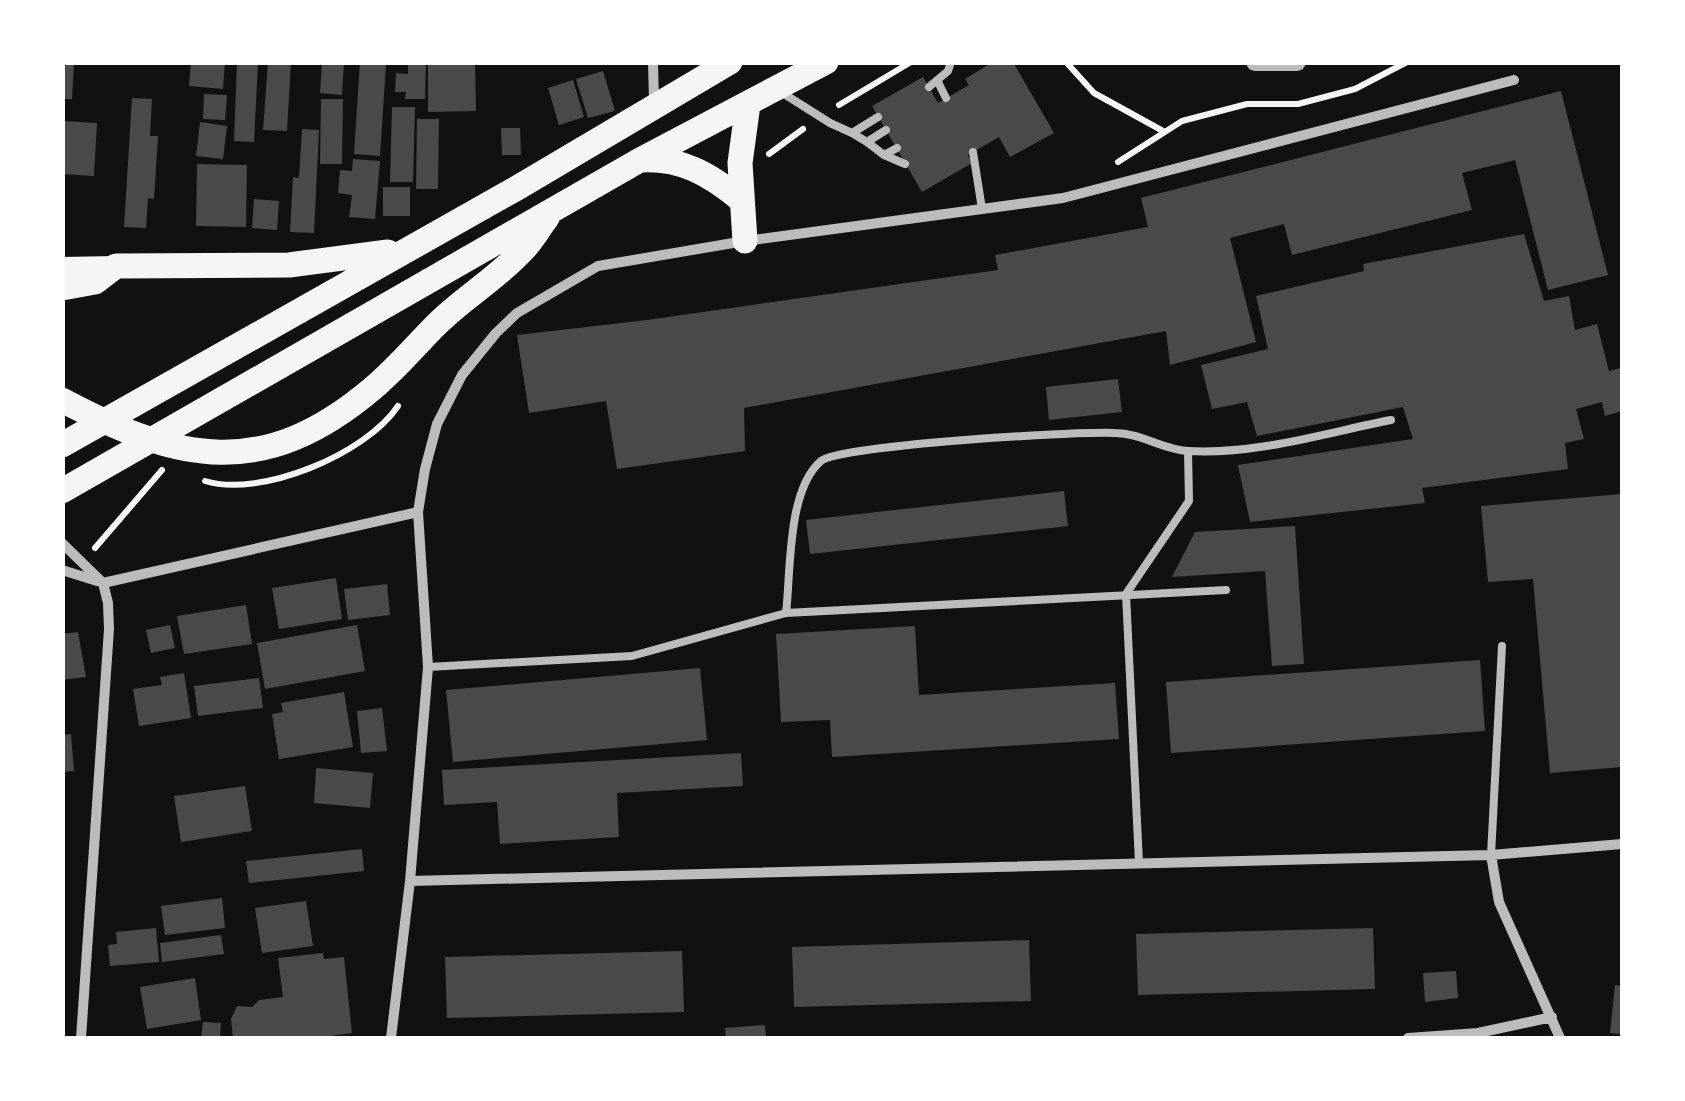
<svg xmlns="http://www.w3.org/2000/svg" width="1685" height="1101" viewBox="0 0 1685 1101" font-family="'Nunito Sans',sans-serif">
  <rect width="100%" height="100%" fill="#111"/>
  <path fill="#4a4a4a" d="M62,62h12l-2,37h-10z
    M191,62h34l-2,27 -34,-3z
    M237,62h21l-4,80 -20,-1z
    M268,62h23l-4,69 -24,-1z
    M322,62h22l-2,33 -22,-2z
    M360,62l26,2 -6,92 -26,-2z
    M408,62h18l-1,37h-20l1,-7h-11l1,-19 12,1z
    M428,62h47l1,49 -48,1z
    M993,62h20l41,71 -44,24 -11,-20 -31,18 4,8 -50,29 -50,-86 51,-29 15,26 31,-18 -4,-6z
    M603,71l12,40 -27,7 -12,-39z
    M573,80l11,37 -25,8 -11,-37z
    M1561,91l47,184 -60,15 -33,-130 -53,13 10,37 -180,45 -8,-31 -54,14 26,104 -86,23 -4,-34 -422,77 1,43 -128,18 -11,-68 -77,12 -12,-78 130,-15 351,-50 -3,-15 153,-28 -7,-29z
    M204,94l23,1 -2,25 -22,-1z
    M132,98l20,1 -2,37h8l-4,63 -6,-1 -2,30 -22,-1z
    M321,99h22l-1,65h-22z
    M392,107h23l-2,75h-23z
    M417,119h22l-1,70h-22z
    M62,121l35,2 -3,53 -32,-2z
    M200,122l27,4 -4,33 -27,-3z
    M501,128h19l1,27h-19z
    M302,129l17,1 -5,103 -24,-1 3,-55 6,1z
    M353,159l27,2 -5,58 -26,-2 3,-22 -14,-2 2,-23 12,1z
    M197,164l50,1 -1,62 -50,-1z
    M383,187h27v29h-27z
    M254,199l25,2 -2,29 -25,-2z
    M1524,234l20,67 25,-5 6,34 22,-6 12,47 12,-3 1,5v38l-17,5 -3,-14 -26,7 8,30 -19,4 3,26 -146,19 3,15 -175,19 -12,-57 175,-26 -10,-32 -146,29 -10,-34 -35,7 -11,-44 67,-16 -12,-53 108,-25 -1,-7z
    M1118,379l4,33 -73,8 -3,-33z
    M1064,491l4,35 -258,28 -4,-34z
    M1622,494v273l-72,6 -17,-194 -45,3 -7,-76z
    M1295,526l9,138 -32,2 -7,-95 -93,6 23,-45z
    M336,578l6,41 -63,10 -7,-41z
    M387,584l3,31 -42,5 -4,-31z
    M246,605l6,39 -68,10 -7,-38z
    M170,625l5,23 -24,5 -5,-23z
    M357,625l8,46 -100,18 -8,-46z
    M915,626l4,69 196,-12 4,56 -287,18 -2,-37 -49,2 -5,-88z
    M78,632l8,45 -24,3v-46z
    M1480,660l5,71 -314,22 -5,-71z
    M700,668l7,72 -254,22 -7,-72z
    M184,673l7,45 -52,8 -6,-37 29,-4 -2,-8z
    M259,678l4,30 -65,8 -4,-30z
    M344,692l9,55 -74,12 -7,-45 11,-2 -2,-9z
    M382,708l5,43 -26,2 -4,-42z
    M71,734l3,37 -12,1v-37z
    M741,753l2,33 -126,7 2,44 -119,7 -3,-42 -53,3 -2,-35z
    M316,768l57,5 -3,35 -56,-5z
    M245,786l7,45 -71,11 -7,-46z
    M362,849l2,22 -115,12 -3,-22z
    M222,898l3,30 -60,7 -4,-29z
    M306,901l7,45 -51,7 -7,-45z
    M156,928l3,34 -49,4 -2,-21 9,-1 -1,-12z
    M1373,928l2,61 -237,6 -2,-61z
    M221,935l3,19 -62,8 -2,-19z
    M1029,940l2,61 -237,6 -2,-60z
    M682,951l2,61 -237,6 -2,-61z
    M323,953l1,6 20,-2 8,76 -35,5h-84l-2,-19 6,-13 15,1 7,-7 24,-3 -5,-39z
    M1456,971l2,27 -33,4 -2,-29z
    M195,978l6,42 -54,9 -7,-42z
    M1615,985l7,1v48l-12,-1z
    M203,1022l18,1 -1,15h-19z
    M765,1025l1,13h-40l-1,-10z"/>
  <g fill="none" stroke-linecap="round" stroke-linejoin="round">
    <path stroke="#f5f5f5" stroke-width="6" d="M1066,62l28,31 69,38
      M839,105l72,-43
      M769,154l34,-25
      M1118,162l64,-41 65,-17h51l57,-15 52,-27
      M205,481c56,17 161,-27 193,-75
      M95,548l67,-78"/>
    <path stroke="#bcbcbc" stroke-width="8" d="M938,82l8,16
      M929,87l19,-16 3,-9
      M781,92l49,31 22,10 26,-16
      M852,133l15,9 19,-12
      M867,142l17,13 13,-7
      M973,152l9,57
      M884,155l21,9
      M786,613c5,-42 1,-123 35,-152 20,-16 257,-30 294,-28 27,0 47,17 73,18 67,4 137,-18 203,-31
      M428,667l204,-11 154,-43 440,-23
      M1491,855l11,-209
      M1139,863l-13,-269 63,-93 -1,-50"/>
    <path stroke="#bcbcbc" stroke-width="10" d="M653,62l1,39
      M62,543l41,40
      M62,570l35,11
      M103,583l315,-71
      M410,881l1081,-26
      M81,1038l28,-409 -1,-26 -5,-20
      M391,1038l19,-157 18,-214 -10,-155 7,-43 12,-45 25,-49 34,-42 21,-20 81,-47 147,-25 318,-43 451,-118
      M1408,1038l70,-5 74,-16
      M1560,1038l-61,-136 -8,-47 131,-11"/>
    <path stroke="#bcbcbc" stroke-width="18" d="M1255,62h42"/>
    <path stroke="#f5f5f5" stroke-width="20" d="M62,267l54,-1"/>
    <path stroke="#f5f5f5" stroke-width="25" d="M641,160c41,-2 68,14 99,39
      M745,241l-5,-78 8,-59
      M62,288l33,-6 21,-16 173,-1 99,-13
      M62,400c118,63 202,80 310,-11 24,-20 44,-44 65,-65 27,-27 62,-47 87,-75 9,-9 15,-21 23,-31
      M62,445l455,-257 213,-126
      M62,491l578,-331 186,-98"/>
  </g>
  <rect width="1685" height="1101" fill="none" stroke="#ffffff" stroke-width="130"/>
</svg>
